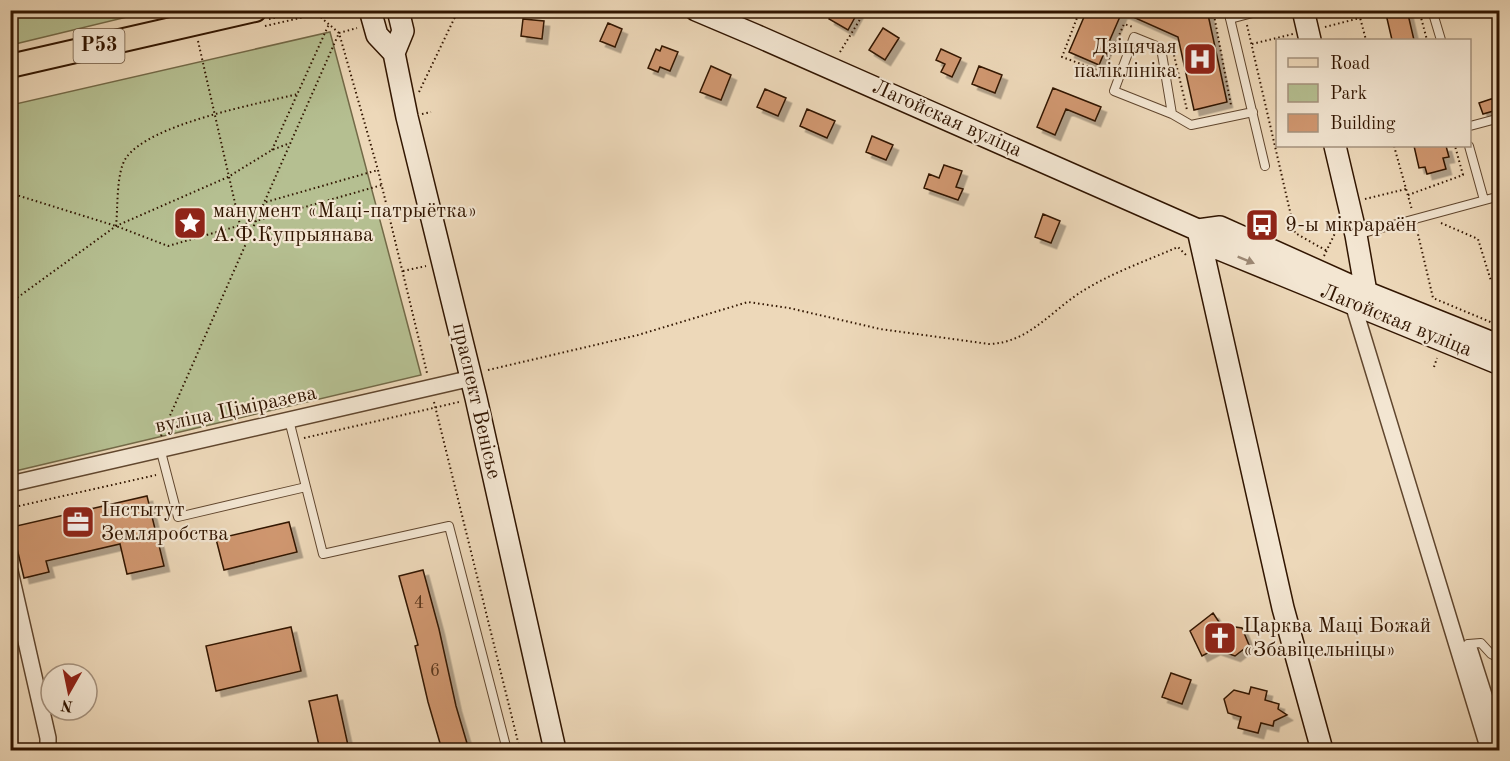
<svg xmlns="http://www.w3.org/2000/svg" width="1510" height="761" viewBox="0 0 1510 761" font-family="'Old Standard TT',serif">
  <defs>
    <filter id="shadow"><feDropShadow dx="5.5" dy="5.5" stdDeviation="0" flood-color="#0004"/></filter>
  </defs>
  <rect width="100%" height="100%" fill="#edd8b9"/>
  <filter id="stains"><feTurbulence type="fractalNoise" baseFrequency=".00333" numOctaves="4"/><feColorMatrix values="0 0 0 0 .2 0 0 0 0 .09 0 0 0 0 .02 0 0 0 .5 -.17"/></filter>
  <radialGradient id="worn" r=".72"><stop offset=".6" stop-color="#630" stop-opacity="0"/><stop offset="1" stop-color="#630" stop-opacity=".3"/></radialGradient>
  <path fill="#b5bf91" stroke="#736a48" stroke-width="1.5" d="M11,10h141v1l-141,34z
    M330,32l91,343 -410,97v-367z"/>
  <path fill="#d09770" stroke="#311500" stroke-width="1.5" filter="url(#shadow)" d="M833,10h26l-11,20 -19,-11z
    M1087,10h120l20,92 -33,8 -16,-73 -56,-25 -23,53 -30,-13z
    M1385,10h22l7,30h-22z
    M523,19l21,2 -2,18 -21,-3z
    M608,23l14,6 -7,18 -15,-6z
    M883,28l16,10 -14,22 -16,-10z
    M662,46l16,6 -8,19 -10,-4 -2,5 -10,-4 8,-19 4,2z
    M941,49l20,9 -9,19 -11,-5 4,-8 -9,-4z
    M711,66l20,9 -10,25 -21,-8z
    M979,66l23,9 -7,18 -23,-9z
    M1053,88l48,19 -6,14 -29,-12 -11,26 -18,-8z
    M765,89l21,9 -8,18 -21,-9z
    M1494,98l3,12 -14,4 -4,-11z
    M807,109l28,12 -8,17 -27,-12z
    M872,136l21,9 -7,15 -20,-8z
    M1414,146h32l3,11 -6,1 3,11 -19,5 -2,-7 -6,1z
    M944,165l18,6 -6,16 7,2 -5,11 -34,-12 5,-14 10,4z
    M1043,214l17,7 -9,22 -16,-6z
    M147,496l17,70 -37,8 -7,-30 -74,17 3,11 -25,6 -12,-51z
    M289,522l8,30 -73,18 -8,-31z
    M423,570l16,59 17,77 13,44h-27l-14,-48 -13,-56 3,-1 -19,-69z
    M1213,613l8,12 21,3 7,17 -14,11 -20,-7 -13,7 -12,-25z
    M291,627l10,44 -85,20 -10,-45z
    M1171,673l20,7 -9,24 -20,-7z
    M1251,687l16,4 -2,9 14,4 -1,5 9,6 -13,6 -1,5 -12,-3 -3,10 -20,-5 3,-11 -13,-4 -4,-14 10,-9 15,4z
    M337,695l12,55h-29l-11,-49z"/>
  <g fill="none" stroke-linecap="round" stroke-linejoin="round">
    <defs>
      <path id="lane" d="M1228,10l37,156
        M1432,10l9,30
        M1230,19l34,-9
        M1172,114l-58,-23 20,-54 27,11 11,66 19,11 62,-13
        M1470,126l30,-8
        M1469,146l15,54
        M1356,235l144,-39
        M289,420l34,134 126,-28 58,224
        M160,448l18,69 128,-30
        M1468,644l13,-1 10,11 9,5"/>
      <path id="street" d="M1353,304l136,446
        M10,484l462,-106
        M10,571l38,167v12
        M1469,648l31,97"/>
      <path id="secondary" d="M370,10l7,25 17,18 13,64 69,281 79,352
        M696,10l59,25 443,195 16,17 286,117
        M1303,10l7,30
        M394,53l9,-22 -5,-21
        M1335,146l21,89 10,57 -2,11
        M1198,230l85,378 39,142
        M1198,230l22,-3 138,62 142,57"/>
      <path id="primary" d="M10,66l245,-56"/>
    </defs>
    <use href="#lane" stroke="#60462e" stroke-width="10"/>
    <use href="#street" stroke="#60462e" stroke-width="18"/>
    <use href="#secondary" stroke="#311500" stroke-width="24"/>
    <use href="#primary" stroke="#311500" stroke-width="26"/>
    <path stroke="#311500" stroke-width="2" stroke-dasharray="1.5 3" stroke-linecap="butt" d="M317,10v4l22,19 39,137 49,203
      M669,10l11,5
      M1080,10l-18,47 41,15 21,-48 9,3
      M1213,10l18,95
      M1358,10l8,30
      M1419,10l8,30
      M415,13l9,-3
      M269,19l39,-9
      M1247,25l48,208 32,18
      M265,26l52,-12
      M1325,27l35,-9
      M339,33l18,-5
      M198,41l42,184
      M1252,44l41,-10
      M840,52l24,-39
      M1174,55l13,55
      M419,92l35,-73 6,-9
      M422,114l9,-2
      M1394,146l18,64
      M272,150l57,-126
      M10,193l106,33 52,20 214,-61
      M1408,195l55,-20 -8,-29
      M1365,199l41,-10
      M266,202l112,-32
      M1441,223l37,16 13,42 9,3
      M116,226c2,-17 0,-54 10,-68 23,-34 131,-54 172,-64
      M1417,230l16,68 67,28
      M1324,256l13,-27
      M403,271l23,-5
      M10,303l106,-77 112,-49 44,-27 18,-7
      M1434,367l3,-9
      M488,370l150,-35 110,-33 41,6 91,21 109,15c39,-1 61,-32 92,-52 30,-19 65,-31 97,-45l8,8
      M434,402l86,348
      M161,436l178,-403
      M304,438l155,-36
      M10,508l146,-33"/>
    <use href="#lane" stroke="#f3e6d2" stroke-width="8"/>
    <use href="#street" stroke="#f3e6d2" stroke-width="15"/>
    <use href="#secondary" stroke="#f3e6d2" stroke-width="21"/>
    <use href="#primary" stroke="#edd8b9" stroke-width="22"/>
  </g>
  <defs><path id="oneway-solid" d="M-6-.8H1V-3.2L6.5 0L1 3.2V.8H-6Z" transform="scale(1.5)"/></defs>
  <use fill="#9c8874" href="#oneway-solid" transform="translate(1246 260) rotate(22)"/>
  <defs>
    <symbol id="hospital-square" viewBox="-11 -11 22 22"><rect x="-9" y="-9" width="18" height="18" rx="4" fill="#8f2418" stroke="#f3e6d2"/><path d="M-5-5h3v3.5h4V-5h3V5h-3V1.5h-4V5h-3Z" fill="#fff"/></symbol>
    <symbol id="sight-square" viewBox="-11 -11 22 22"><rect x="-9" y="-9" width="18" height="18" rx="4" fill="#8f2418" stroke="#f3e6d2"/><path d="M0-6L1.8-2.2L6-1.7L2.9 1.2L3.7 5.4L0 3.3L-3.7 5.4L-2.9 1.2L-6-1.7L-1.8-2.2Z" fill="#fff"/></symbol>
    <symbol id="bus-square" viewBox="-11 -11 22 22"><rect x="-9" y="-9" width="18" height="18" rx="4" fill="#8f2418" stroke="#f3e6d2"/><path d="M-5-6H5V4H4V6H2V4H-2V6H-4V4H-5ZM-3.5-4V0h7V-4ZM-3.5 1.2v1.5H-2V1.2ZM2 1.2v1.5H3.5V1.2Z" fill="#fff"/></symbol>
    <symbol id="office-square" viewBox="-11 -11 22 22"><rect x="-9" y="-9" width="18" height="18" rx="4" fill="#8f2418" stroke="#f3e6d2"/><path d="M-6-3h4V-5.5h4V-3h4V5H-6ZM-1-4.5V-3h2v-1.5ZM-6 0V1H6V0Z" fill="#fff"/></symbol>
    <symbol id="church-square" viewBox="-11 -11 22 22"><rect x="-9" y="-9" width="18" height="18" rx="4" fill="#8f2418" stroke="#f3e6d2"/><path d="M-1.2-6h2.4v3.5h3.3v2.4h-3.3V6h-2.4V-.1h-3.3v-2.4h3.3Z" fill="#fff"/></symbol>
  </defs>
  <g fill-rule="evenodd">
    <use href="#hospital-square" x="1181" y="40" width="38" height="38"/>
    <use href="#sight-square" x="171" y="204" width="38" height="38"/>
    <use href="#bus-square" x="1243" y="206" width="38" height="38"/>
    <use href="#office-square" x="59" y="503" width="38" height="38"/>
    <use href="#church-square" x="1201" y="619" width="38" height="38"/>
  </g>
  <g text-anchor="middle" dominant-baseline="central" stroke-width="4.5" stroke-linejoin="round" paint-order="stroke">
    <g font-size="18" fill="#59361c">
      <text x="419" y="603">4</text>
      <text x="435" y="671">6</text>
    </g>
    <rect fill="#f3e6d2" stroke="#6b543f" stroke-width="1.5" x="73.5" y="29" width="51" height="34" rx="4.5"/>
    <g font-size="20" font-weight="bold" fill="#311500">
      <text x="99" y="46">Р53</text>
    </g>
    <g font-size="21" fill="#311500" stroke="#f3e6d2" text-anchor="start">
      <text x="1177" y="47" text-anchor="end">Дзіцячая<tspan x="1177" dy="24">паліклініка</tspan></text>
      <text x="213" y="211">манумент «Маці-патрыётка»<tspan x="213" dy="24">А.Ф.Купрыянава</tspan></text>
      <text x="1285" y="225">9-ы мікрараён</text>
      <text x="101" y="510">Інстытут<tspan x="101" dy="24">Земляробства</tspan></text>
      <text x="1243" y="626">Царква Маці Божай<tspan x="1243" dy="24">«Збавіцельніцы»</tspan></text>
    </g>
    <g font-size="21" fill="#311500" stroke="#f3e6d2">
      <text transform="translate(947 119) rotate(24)">Лагойская вуліца</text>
      <text transform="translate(1396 321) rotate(22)">Лагойская вуліца</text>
      <text transform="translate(476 401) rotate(77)">праспект Венісье</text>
      <text transform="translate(236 410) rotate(-12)">вуліца Ціміразева</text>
    </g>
  </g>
  <rect width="1510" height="761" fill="none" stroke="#edd8b9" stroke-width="36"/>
  <rect x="12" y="12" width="1486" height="737" fill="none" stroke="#311500" stroke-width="3"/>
  <rect x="18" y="18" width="1474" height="725" fill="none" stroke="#311500" stroke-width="1.5"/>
  <rect x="1276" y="39" width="195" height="108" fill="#f3e6d2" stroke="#a5927e" stroke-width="1.5"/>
  <rect x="1288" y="58" width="30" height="9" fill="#edd8b9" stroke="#a5927e" stroke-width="1.5"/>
  <text x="1330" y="69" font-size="18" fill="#311500">Road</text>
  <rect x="1288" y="84" width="30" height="18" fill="#b5bf91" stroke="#a5927e" stroke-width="1.5"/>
  <text x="1330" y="99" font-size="18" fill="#311500">Park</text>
  <rect x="1288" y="114" width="30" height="18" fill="#d09770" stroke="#a5927e" stroke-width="1.5"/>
  <text x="1330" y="129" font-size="18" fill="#311500">Building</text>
  <g transform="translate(69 692) rotate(189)"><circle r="28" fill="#f3e6d2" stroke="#a5927e" stroke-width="1.5"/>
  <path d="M0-4.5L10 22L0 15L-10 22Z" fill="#8f2418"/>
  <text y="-9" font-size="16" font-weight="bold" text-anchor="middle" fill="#311500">N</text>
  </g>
  <rect width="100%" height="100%" filter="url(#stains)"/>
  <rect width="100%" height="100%" fill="url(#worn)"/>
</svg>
